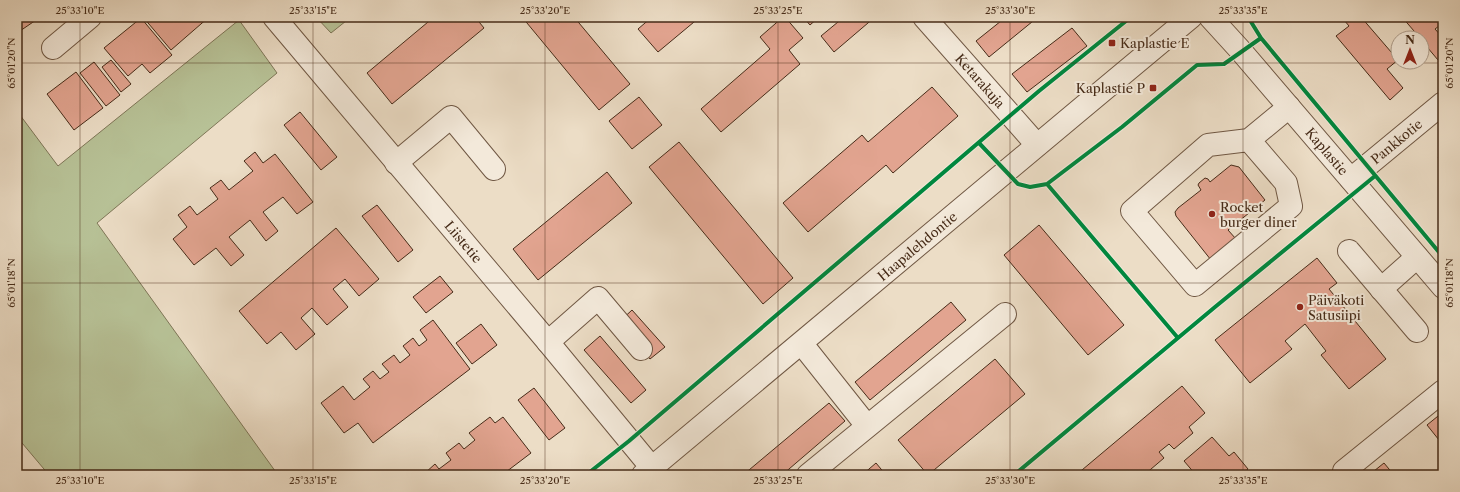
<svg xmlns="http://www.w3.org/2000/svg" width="1460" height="492" viewBox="0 0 1460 492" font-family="'Libre Caslon Text',serif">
  <rect width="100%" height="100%" fill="#ecddc6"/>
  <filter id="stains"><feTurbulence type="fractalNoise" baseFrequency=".005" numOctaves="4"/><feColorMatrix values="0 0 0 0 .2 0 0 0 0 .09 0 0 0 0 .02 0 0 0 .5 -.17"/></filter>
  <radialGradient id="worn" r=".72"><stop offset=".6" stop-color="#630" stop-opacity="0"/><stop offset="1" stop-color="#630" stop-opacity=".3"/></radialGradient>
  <path fill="#b7c196" stroke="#7e7657" d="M316,17h35l-20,16z
    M239,20l38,53 -180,150 181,252h-229l-32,-38v-326l41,55z"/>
  <path fill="#e2a490" stroke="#462b18" d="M17,17h21l1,1 -22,15z
    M143,17h66l-38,33z
    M434,17h41l9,11 -92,76 -25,-31z
    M522,17h52l56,67 -31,26z
    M652,17h48l-42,35 -20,-23z
    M783,17h2l18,21 -14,12 11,14 -79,68 -20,-23 69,-60 -10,-12z
    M803,17h16l-9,8z
    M844,17h31l-41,35 -13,-16z
    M1006,17h32l-49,40 -13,-16z
    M1348,17h13l37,43 -11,9 16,19 -13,12 -54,-64 13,-10 -5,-6z
    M1402,17h41v6l-8,6 8,9v18l-5,4 -16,-19v-3h-2z
    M141,18l31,37 -22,18 -8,-9 -14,12 -24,-28z
    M1072,28l15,18 -60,46 -15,-18z
    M111,60l20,24 -10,8 -19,-25z
    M94,62l26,33 -14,11 -26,-33z
    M76,72l27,36 -29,22 -27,-36z
    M932,87l26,29 -65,57 -7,-8 -78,67 -25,-29 79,-68 6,7z
    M639,97l23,28 -30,24 -23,-28z
    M300,112l37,45 -16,13 -37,-45z
    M679,142l114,136 -30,26 -114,-137z
    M255,152l8,11 12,-9 38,48 -16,12 -14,-17 -20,15 15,19 -12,10 -16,-21 -21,17 15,18 -13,11 -15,-18 -22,17 -21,-26 14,-12 -9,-12 12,-9 7,9 21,-16 -8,-11 11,-8 8,10 24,-19 -9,-10z
    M1443,153v10l-5,-6z
    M1231,165l8,2 26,33 -37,30 8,9 -25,21 -35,-44 -1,-4 3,-4 23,-18 -3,-5 1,-2 6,-5 3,1 2,3z
    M607,172l25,31 -94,77 -25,-31z
    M377,205l36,45 -15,12 -36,-46z
    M1039,225l85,100 -36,30 -84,-100z
    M336,228l43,51 -20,17 -14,-17 -12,10 15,18 -21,18 -15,-17 -11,10 14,16 -19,16 -15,-18 -14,12 -28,-33z
    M1317,258l20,25 -8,6 57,70 -37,30 -28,-34 5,-4 -21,-27 -20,17 7,8 -42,34 -35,-43z
    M440,276l13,16 -27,21 -13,-16z
    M951,302l15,18 -96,80 -15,-18z
    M632,310l33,37 -15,12 -32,-36z
    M433,320l37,49 -97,74 -15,-20 -14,10 -23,-30 22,-17 11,14 16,-13 -7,-8 10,-8 7,8 9,-7 -7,-8 12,-9 6,8 10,-8 -7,-9 10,-8 6,8 8,-6 -7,-10z
    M481,324l16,21 -25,19 -16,-21z
    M600,336l46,54 -15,13 -47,-53z
    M995,359l30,35 -97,81 -30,-35z
    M1182,386l23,27 -16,14 4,6 -19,16 -5,-5 -10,8 5,6 -20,17h-3l-4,-4 -5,4h-56z
    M534,388l31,40 -16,12 -31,-40z
    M829,403l16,18 -63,54h-39z
    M1443,412v33l-16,-20z
    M490,417l5,6 8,-6 28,36 -29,22h-75l-2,-2 10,-9 4,5 12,-9 -5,-7 13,-10 5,6 11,-9 -6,-7z
    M1212,437l17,19 5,-4 14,17 -5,4 2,2h-49l-12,-14z
    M876,463l10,12h-24z
    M1384,463l10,12h-25z"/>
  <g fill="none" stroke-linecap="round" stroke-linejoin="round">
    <defs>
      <g id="minor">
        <path id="s1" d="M274,17l274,325 104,126"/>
        <path id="s2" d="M924,17l113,128"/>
        <path id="s3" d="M1210,17l31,34 202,236"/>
        <path d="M53,48l37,-31"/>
        <path d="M1249,140l37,43 5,23 -96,79 -63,-74 76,-66 41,-5 40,-33"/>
        <path d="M396,163l55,-46 43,52"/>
        <path id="s4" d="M1351,179l92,-76"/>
        <path d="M1349,251l68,80"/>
        <path d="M1381,289l36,-32"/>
        <path d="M548,342l50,-44 43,51"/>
        <path d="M802,344l65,82"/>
        <path d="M1344,471l99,-80"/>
        <path id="s5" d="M643,475c184,-152 365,-306 548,-458"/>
        <path d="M808,475l197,-161"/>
      </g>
    </defs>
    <use href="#minor" stroke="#705844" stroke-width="24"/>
    <use href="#minor" stroke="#f3e9da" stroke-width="22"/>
    <defs>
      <path id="cycleway" d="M1261,38l182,219
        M979,143l39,41 12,3 17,-3 75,-57 75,-62 27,-1 37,-26 -13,-21
        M1047,184l131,154
        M586,475l43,-34 410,-350 92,-74
        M1014,475l201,-168 160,-131"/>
    </defs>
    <use href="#cycleway" stroke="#f3e9da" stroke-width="6"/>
    <use href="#cycleway" stroke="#00873e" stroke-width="4"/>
  </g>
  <path fill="none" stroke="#462b18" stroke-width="1" stroke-opacity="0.45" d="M80,17v458M313,17v458M545,17v458M778,17v458M1010,17v458M1243,17v458M17,63h1426M17,283h1426"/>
  <g fill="#8f2418" stroke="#f3e9da" stroke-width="1.5">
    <rect x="1108" y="39" width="8" height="8" rx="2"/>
    <rect x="1149" y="84" width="8" height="8" rx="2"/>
    <circle cx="1212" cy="214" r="4"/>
    <circle cx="1300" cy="307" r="4"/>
  </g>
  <g text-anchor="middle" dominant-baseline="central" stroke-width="4" stroke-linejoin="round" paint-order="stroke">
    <g font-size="13" fill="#462b18" stroke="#f3e9da" text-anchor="start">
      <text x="1120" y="43">Kaplastie E</text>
      <text x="1145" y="88" text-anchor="end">Kaplastie P</text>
      <text x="1220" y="207">Rocket<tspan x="1220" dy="15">burger diner</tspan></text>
      <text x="1308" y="300">Päiväkoti<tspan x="1308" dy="15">Satusiipi</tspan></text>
    </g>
    <g font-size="13" fill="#462b18" stroke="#f3e9da">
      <text stroke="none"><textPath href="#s2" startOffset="85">Ketarakuja</textPath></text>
      <text stroke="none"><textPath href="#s4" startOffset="59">Pankkotie</textPath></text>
      <text stroke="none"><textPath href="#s3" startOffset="178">Kaplastie</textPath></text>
      <text stroke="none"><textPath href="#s1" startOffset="294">Liistetie</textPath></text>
      <text stroke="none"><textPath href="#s5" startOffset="357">Haapalehdontie</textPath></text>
    </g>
  </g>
  <rect width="1460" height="492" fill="none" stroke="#ecddc6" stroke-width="44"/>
  <g transform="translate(1410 50)"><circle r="19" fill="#f3e9da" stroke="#ae9d8c"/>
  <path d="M0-3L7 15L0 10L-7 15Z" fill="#8f2418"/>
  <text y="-6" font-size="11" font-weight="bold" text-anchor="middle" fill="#462b18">N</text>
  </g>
  <rect x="22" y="22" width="1416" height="448" fill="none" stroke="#462b18" stroke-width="1.5"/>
  <g font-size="10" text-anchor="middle" fill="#462b18">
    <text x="80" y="14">25°33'10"E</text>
    <text x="313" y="14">25°33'15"E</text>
    <text x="545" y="14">25°33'20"E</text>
    <text x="778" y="14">25°33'25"E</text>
    <text x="1010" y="14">25°33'30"E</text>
    <text x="1243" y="14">25°33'35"E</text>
    <text transform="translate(11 63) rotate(-90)" y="4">65°01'20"N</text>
    <text transform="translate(1449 63) rotate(-90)" y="4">65°01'20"N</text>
    <text transform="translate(11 283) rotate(-90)" y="4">65°01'18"N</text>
    <text transform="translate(1449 283) rotate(-90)" y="4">65°01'18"N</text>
    <text x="80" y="484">25°33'10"E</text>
    <text x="313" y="484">25°33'15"E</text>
    <text x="545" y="484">25°33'20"E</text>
    <text x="778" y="484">25°33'25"E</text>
    <text x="1010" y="484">25°33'30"E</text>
    <text x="1243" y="484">25°33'35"E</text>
  </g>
  <rect width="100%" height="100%" filter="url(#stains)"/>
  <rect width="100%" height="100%" fill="url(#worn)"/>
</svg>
